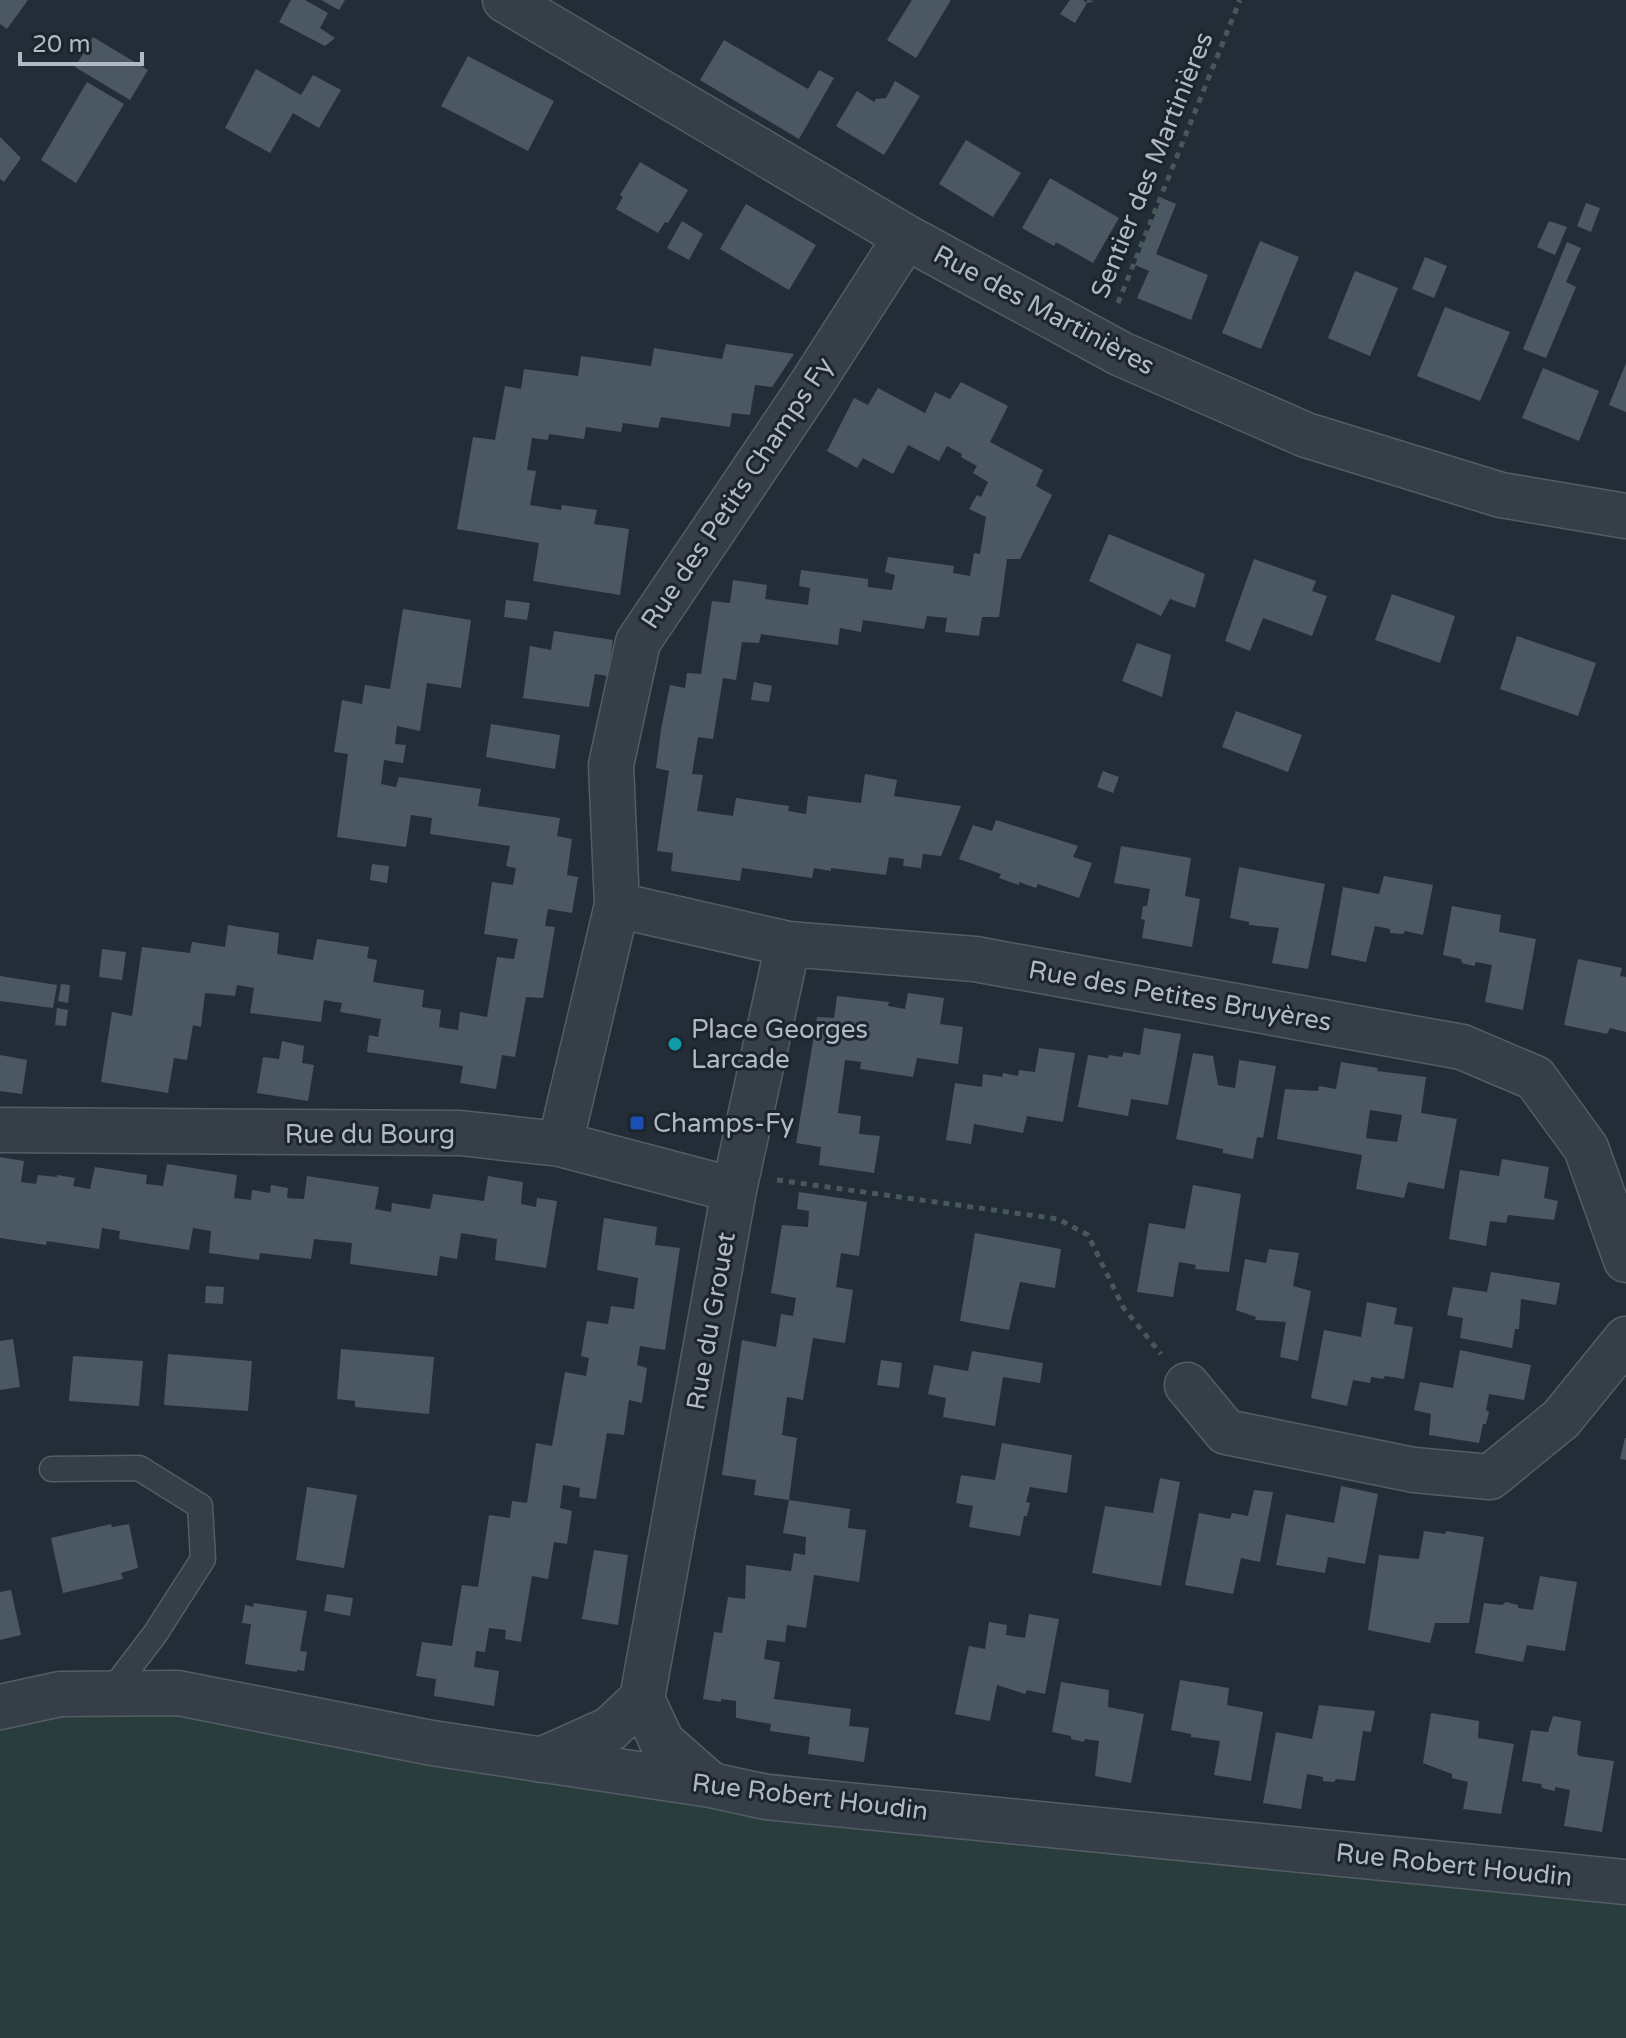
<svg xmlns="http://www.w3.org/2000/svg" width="1626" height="2038" viewBox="0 0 1626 2038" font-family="'Varela Round',sans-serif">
  <rect width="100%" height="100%" fill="#232d37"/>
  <path fill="#293d3c" d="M84,1681l1542,205v152h-1626v-332z"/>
  <path fill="#4b5763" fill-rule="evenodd" d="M0,0h28l-21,29 -7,-5z
    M291,0h14l23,13 -8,15 15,10 -10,8 -46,-24z
    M321,0h24l-6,10z
    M912,0h39l-35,58 -29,-18z
    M1070,0h13l4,3v-3l8,1 -8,2 -12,20 -15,-9z
    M93,37l55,33 -18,30 -55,-33z
    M724,40l84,49 11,-19 15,8 -35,61 -99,-59z
    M468,56l86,45 -26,50 -87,-45z
    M256,69l45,26 12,-20 28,15 -22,38 -26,-15 -23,40 -45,-25z
    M895,81l25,15 -36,59 -48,-29 21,-35 17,11 2,-3 10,-1z
    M87,82l37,22 -48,79 -35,-23z
    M0,137l21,21 -17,24 -4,-3z
    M966,140l55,33 -28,44 -54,-33z
    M640,162l48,28 -20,33 -3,-1 -7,11 -42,-24 7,-12 -3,-2z
    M1050,178l69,40 -26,45 -37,-21 -2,4 -32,-18z
    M1162,198l14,6 -20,50 52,21 -17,45 -54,-22 12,-27 -14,-6z
    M1586,203l14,5 -9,24 -14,-6z
    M746,204l70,41 -27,45 -69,-41z
    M682,221l21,13 -14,26 -22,-12z
    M1549,221l18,6 -12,28 -18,-8z
    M1260,241l39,16 -38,92 -39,-16z
    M1567,242l14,6 -15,34 10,5 -30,71 -23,-9z
    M1425,257l22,9 -13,32 -22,-9z
    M1355,271l43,17 -28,68 -42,-18z
    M1445,307l65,25 -30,69 -63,-25z
    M726,344l68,10 -22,33 -17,-2 -5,30 -18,-2 -2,14 -69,-10 -3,11 -35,-5 -2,9 -35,-5 -2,12 -35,-5 -1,6 -16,-2 -5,32 9,1 -6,34 31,5 1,-5 35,5 -3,14 35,5 -9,66 -87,-14 6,-38 -82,-14 16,-92 22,3 10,-54 16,3 3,-20 54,7 3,-20 70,10 3,-18 68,11z
    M1626,363v49l-17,-7z
    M1543,368l56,23 -20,50 -57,-23z
    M961,382l47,24 -18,36 53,28 -7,16 16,9 -32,64h-13l-8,58h-17l-3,19 -34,-4 2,-14 -20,-2 -3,13 -61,-9 -2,12 -21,-4 -2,17 -77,-11 -2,9 -17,-1 -6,38 -13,-2 -10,61 -15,-2 -6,37 11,1 -6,36 36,5 3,-18 53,8 -1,5 18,3 2,-18 53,7 4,-29 32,6 -3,16 67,10 -20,50 -18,-2 -2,14 -18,-2 1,-7 -15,-2 -3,18 -55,-7v3l-17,-3 -2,10 -70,-10 -2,13 -69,-10 2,-18 -16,-2 12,-80 -13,-3 5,-39 9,-44 15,3 2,-15 14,1 11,-73 18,2 3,-23 34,5 -2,14 43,6 2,-17 -11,-2 2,-16 67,9v8l24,3 3,-15 -10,-3 3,-15 66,9 -1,7 17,3 4,-23 6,1 6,-37 -17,-8 8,-14 4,2 7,-15 -15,-9 4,-7 -16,-9 1,-3 -15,-8 -8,15 -31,-16 -15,29 -30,-16 -6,10 -30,-17 27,-53 14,7 10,-17 47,25 10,-21 15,7z
    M1109,534l96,40 -10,34 -25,-9 -9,17 -72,-35z
    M1254,559l62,22 -4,10 15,5 -15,40 -49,-18 -13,33 -25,-10z
    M1392,594l63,22 -15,47 -65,-23z
    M506,600l24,3 -3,17 -23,-3z
    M403,609l68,11 -10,68 -34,-5 -7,48 -23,-5 -2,18 11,1 -3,18 -19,-3 -3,24 15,3 3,-10 82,12 -3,17 82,12 -3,18 15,3 -5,36 11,2 -6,36 -24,-4 -3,17 10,1 -12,71 -17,-1 -11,60 -13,-2 -6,34 -36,-6 3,-17 -96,-14 2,-17 9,2 3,-18 -41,-7 2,-9 -18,-3 -3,22 -71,-9 4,-25 -17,-3 -2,11 -30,-3 -4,34 -8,-2 -6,35 -13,-2 -6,35 -67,-11 11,-70 20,4 10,-69 48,6 2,-11 33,5 3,-22 51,8 -2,21 36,6 4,-21 52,8 -2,11 10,2 -4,22 51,8 -2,17 19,3 -2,17 19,3 2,-18 27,5 10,-60 17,2 4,-20 -34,-5 8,-52 21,3 3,-17 -10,-2 4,-20 -80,-12 2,-16 -21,-3 -5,32 -69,-10 11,-83 -14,-2 8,-52 20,4 3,-19 25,4z
    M554,631l59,9 -5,36 -13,-2 -6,33 -66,-9 7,-52 21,4z
    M1517,636l79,27 -18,53 -78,-27z
    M1137,643l34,12 -9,42 -40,-16z
    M754,682l18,4 -3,16 -18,-2z
    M1236,711l66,24 -14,37 -66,-25z
    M491,724l69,11 -5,34 -69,-12z
    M1103,771l16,6 -6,16 -16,-6z
    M996,820l82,26 -5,11 19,6 -13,35 -41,-14 -2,4 -17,-6v3l-20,-7 2,-4 -42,-15 14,-34 19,6z
    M1121,846l70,12 -6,38 15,3 -8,48 -50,-9 3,-18 -4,-1 2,-13h4l3,-17 -36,-6z
    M372,864l17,2 -2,17 -17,-3z
    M1239,867l86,17 -17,85 -36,-6 7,-35 -30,-3v-3l-19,-4z
    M1384,876l49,9 -10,50 -18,-4 -2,3 -13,-1v-4l-15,-3 -9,36 -35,-7 12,-68 36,7z
    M1452,906l49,9 -2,17 37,7 -13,71 -38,-8 7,-37 -16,-3 -2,4 -12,-3 -1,-4 -18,-4z
    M102,949l24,3 -4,28 -23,-3z
    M1578,959l44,9 -2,8 6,1v55l-16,-4 -3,6 -43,-9z
    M0,976l57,9 -4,23 -53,-7z
    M61,984l9,1 -2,18 -10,-2z
    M908,993l36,5 -4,26 23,3 -5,37 -41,-6 -4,19 -53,-8 1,-7 -16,-2 -7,53 23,3 -2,18 21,2 -6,37 -55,-8 2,-18 -25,-4 21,-126 17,1 3,-22 52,6 -1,4 17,3z
    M57,1008l11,2 -2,16 -11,-1z
    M1144,1028l37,6 -13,71 -37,-6 -3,17 -50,-9 10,-52 20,3 1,-3 13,2 2,-5 16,3z
    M282,1041l22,5 -2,17 12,2 -6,36 -51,-8 6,-36 16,2z
    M1039,1048l36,5 -12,69 -36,-6 -4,17 -49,-9 -3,20 -25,-4 9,-57 27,4 1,-13 19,3 1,-4 15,3 1,-6 16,2z
    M1193,1053l20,3 5,29 17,3 4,-28 37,6 -13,72 -6,-1 -4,22 -30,-6v-4l-47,-10z
    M0,1055l27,5 -5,34 -22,-3z
    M1341,1062l37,6 -1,3 49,6 -5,36 36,6 -13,70 -36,-7 -4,16 -48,-9 6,-34 -85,-16 8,-50 33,2 1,-5 17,3zM1370,1110l32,5 -5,27 -31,-4z
    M0,1157l24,4 -3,21 15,2 2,-9 19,2v-2l18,3 -2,8 17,3 5,-22 52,8 -1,9 17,2 4,-22 70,11 -3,23 17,2 1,-10 18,3 1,-8 17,3 -1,10 17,1 3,-23 72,11 -4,22 16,3 1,-9 38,6 3,-15 51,7 4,-25 35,6 -2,22 15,3 1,-9 20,3 -11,67 -51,-8 2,-21 -36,-6 -4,26 -17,-3 -3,20 -87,-12 2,-21 -38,-4 -3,20 -51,-6 -1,7 -50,-7 2,-22 -18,-3 -4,22 -70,-11 1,-8 -18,-3 -3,21 -52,-8 -1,4 -46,-7z
    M1502,1159l47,8 -5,31 14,3 -4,19 -46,-5 -2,8 -16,-2 -4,25 -37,-7 11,-69 39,6z
    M1193,1185l48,9 -12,78 -34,-3 1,-4 -17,-3 -6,35 -36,-5 12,-69 36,6z
    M799,1192l68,10 -8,54 -18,-3 -5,34 17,3 -8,53 -32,-5 -10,62 -16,-3 -5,38 15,3 -8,62 -35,-5 2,-15 -34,-5 20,-135 34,7 5,-33 12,2 3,-18 -25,-5 11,-68 26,2 1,-16 -12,-2z
    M604,1218l53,9 -2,18 25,3 -15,102 -25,-4 -3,19 10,3 -5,35 -13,-3 -5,35 -17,-2 -11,66 -17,-2 1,-9 -17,-3 -3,23 12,3 -5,33 -13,-2 -6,37 -16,-3 -11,66 -16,-3 1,-9 -17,-2 -4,24 -9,-1 -2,16 25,4 -5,35 -60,-10 2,-17 -20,-3 6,-34 30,4 10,-61 16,2 11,-72 21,3 2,-17 15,2 9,-60 16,3 13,-74 21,4 3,-18 -8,-2 6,-35 21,3 3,-18 23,3 4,-31 -41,-8z
    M975,1233l86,16 -6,39 -35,-6 -11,48 -49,-9z
    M1269,1249l30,4 -6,33 18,5 -13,70 -18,-4 6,-35 -31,-2 1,-3 -20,-7 9,-51 21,4z
    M1491,1272l69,11 -4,22 -35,-6 -2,30h-4l-3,19 -52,-10 3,-20 -16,-3 6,-28 34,5z
    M206,1286l18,1 -1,17 -18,-1z
    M1367,1302l30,6 -3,16 19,3 -9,52 -19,-3 -2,3 -12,-2 -1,6 -17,-3 -6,26 -36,-8 13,-68 37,7z
    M13,1339l7,48 -20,3v-49z
    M341,1349l93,8 -5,57 -74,-7v-6l-18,-2z
    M1460,1350l71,15 -7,35 -35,-6 -3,16 3,2 -3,12h-3l-4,19 -50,-8 2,-21 -17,-4 6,-28 33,6z
    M972,1351l71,12 -3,20 -37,-6 -8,49 -52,-9 3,-19 -18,-4 6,-29 34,6z
    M168,1354l84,7 -4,50 -84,-6z
    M73,1356l70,5 -4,45 -70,-5z
    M881,1360l21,3 -3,25 -22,-3z
    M1625,1438h1v22l-6,-1z
    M1002,1443l70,12 -5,38 -37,-6 -4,15 4,1 -3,13h-3l-4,20 -51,-9 4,-21 -17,-3 5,-28 34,5z
    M1160,1478l20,4 -19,104 -69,-13 13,-67 48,7z
    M1341,1486l37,8 -13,70 -37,-7 -3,16 -49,-8 10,-51 48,9z
    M307,1487l50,8 -13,73 -48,-8z
    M1254,1490l19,2 -13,70 -19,-4 -8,36 -48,-9 14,-72 31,6 2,-6 16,3z
    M789,1500l61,9 -2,19 18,2 -7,52 -45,-7 -8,53 -19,-3 -2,17 -18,-2 -3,19 16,3 -6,37 77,10 -2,17 20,2 -5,34 -56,-8 2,-17 -40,-6 1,-7 -35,-6v-17l-15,-2v3l-18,-3 11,-67 8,1 6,-36 17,2 1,-34 45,6 3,-18 11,2 1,-18 -23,-4z
    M111,1524l1,3 17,-3 9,44 -17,5 2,6 -60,14 -12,-55z
    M1424,1531l21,3 1,-3 38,6 -15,86h-34l-5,20 -62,-13 11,-75 40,4z
    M594,1550l34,5 -10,70 -36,-6z
    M1540,1576l37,6 -12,69 -38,-6 -4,17 -48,-9 9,-50 18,2 4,-3 12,3v3l15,2z
    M11,1590l10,45 -21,5v-48z
    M327,1594l26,4 -3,18 -26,-5z
    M254,1603l53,8 -7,40 7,1 -3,19 -7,-1v2l-52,-8 6,-40 -9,-1 3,-18 8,2z
    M1029,1614l30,5 -14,75 -18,-4 -2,4 -28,-9 -7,36 -35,-7 14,-68 16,3 4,-27 18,3 -1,10 19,3z
    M1180,1680l49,8 -2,17 36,7 -12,69 -37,-6 6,-34 -29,-4v-3l-20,-4z
    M1061,1682l48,8 -1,17 36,7 -13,69 -36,-7 4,-35 -14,-2 -1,3 -13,-3v-3l-19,-4z
    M1319,1705l56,6 -4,21 -8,-1 -8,50 -19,-2 -2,3 -11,-1v-4l-16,-3 -6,35 -38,-6 13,-71 36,7z
    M1431,1713l48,8 -1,17 36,6 -13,70 -38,-5 5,-27 -16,-4v-4l-29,-11z
    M1553,1716l28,5 -4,32 2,3 35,5 -12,71 -38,-6 6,-36 -15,-3v4l-13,-3 -1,-4 -19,-3 9,-51 17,2z"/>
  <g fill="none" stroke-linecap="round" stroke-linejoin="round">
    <defs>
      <path id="service" d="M52,1469l87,-1 61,38 3,53 -48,75 -45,59"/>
      <path id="minor" d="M505,0l401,237 215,117 185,81 195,60 125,21
        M617,905l171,39 187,15 487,88 73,31 51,70 40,112
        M0,1130l460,3 100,11 174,46
        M560,1144l57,-239 -6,-140 27,-123 173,-257 95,-148
        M1187,1385l39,47 188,38 76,7 71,-58 65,-80
        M0,1707l60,-13 118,-1 254,50 279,42 55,12 860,85
        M541,1760l69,-31 32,-30
        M711,1785l-49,-43 -20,-43 92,-509 54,-246"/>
    </defs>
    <use href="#service" stroke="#545d66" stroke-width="27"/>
    <use href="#minor" stroke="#545d66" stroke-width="47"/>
    <path stroke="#46585a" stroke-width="5" stroke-dasharray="6 6" stroke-linecap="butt" d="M1118,303l122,-303
      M777,1180l281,39 30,16 35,72 38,47"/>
    <use href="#service" stroke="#363f48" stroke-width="24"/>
    <use href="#minor" stroke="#363f48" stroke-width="44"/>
  </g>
  <circle fill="#0f9aa8" stroke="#1c242d" stroke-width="3" cx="675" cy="1044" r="8"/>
  <rect fill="#1a4fb4" stroke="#1c242d" stroke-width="3" x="629" y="1115" width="16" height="16" rx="4"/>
  <g text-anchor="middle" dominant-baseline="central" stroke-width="6" stroke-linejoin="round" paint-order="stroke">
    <g font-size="26" fill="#b1bac4" stroke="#1c242d">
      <text transform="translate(1152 165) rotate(-68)">Sentier des Martinières</text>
      <text transform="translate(1044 310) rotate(28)">Rue des Martinières</text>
      <text transform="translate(737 493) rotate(-56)">Rue des Petits Champs Fy</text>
      <text transform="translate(1180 996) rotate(10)">Rue des Petites Bruyères</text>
      <text x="370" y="1134">Rue du Bourg</text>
      <text transform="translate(711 1321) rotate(-80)">Rue du Grouet</text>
      <text transform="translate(810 1797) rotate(7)">Rue Robert Houdin</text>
      <text transform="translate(1454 1865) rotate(6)">Rue Robert Houdin</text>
    </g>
    <g font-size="26" fill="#b1bac4" stroke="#1c242d" text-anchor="start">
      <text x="691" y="1029">Place Georges<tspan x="691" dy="30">Larcade</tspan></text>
      <text x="653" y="1123">Champs-Fy</text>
    </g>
  </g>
  <path d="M20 52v12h122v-12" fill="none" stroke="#b1bac4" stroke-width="4"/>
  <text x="32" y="52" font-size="24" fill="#b1bac4" stroke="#1c242d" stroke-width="6" paint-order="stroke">20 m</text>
</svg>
